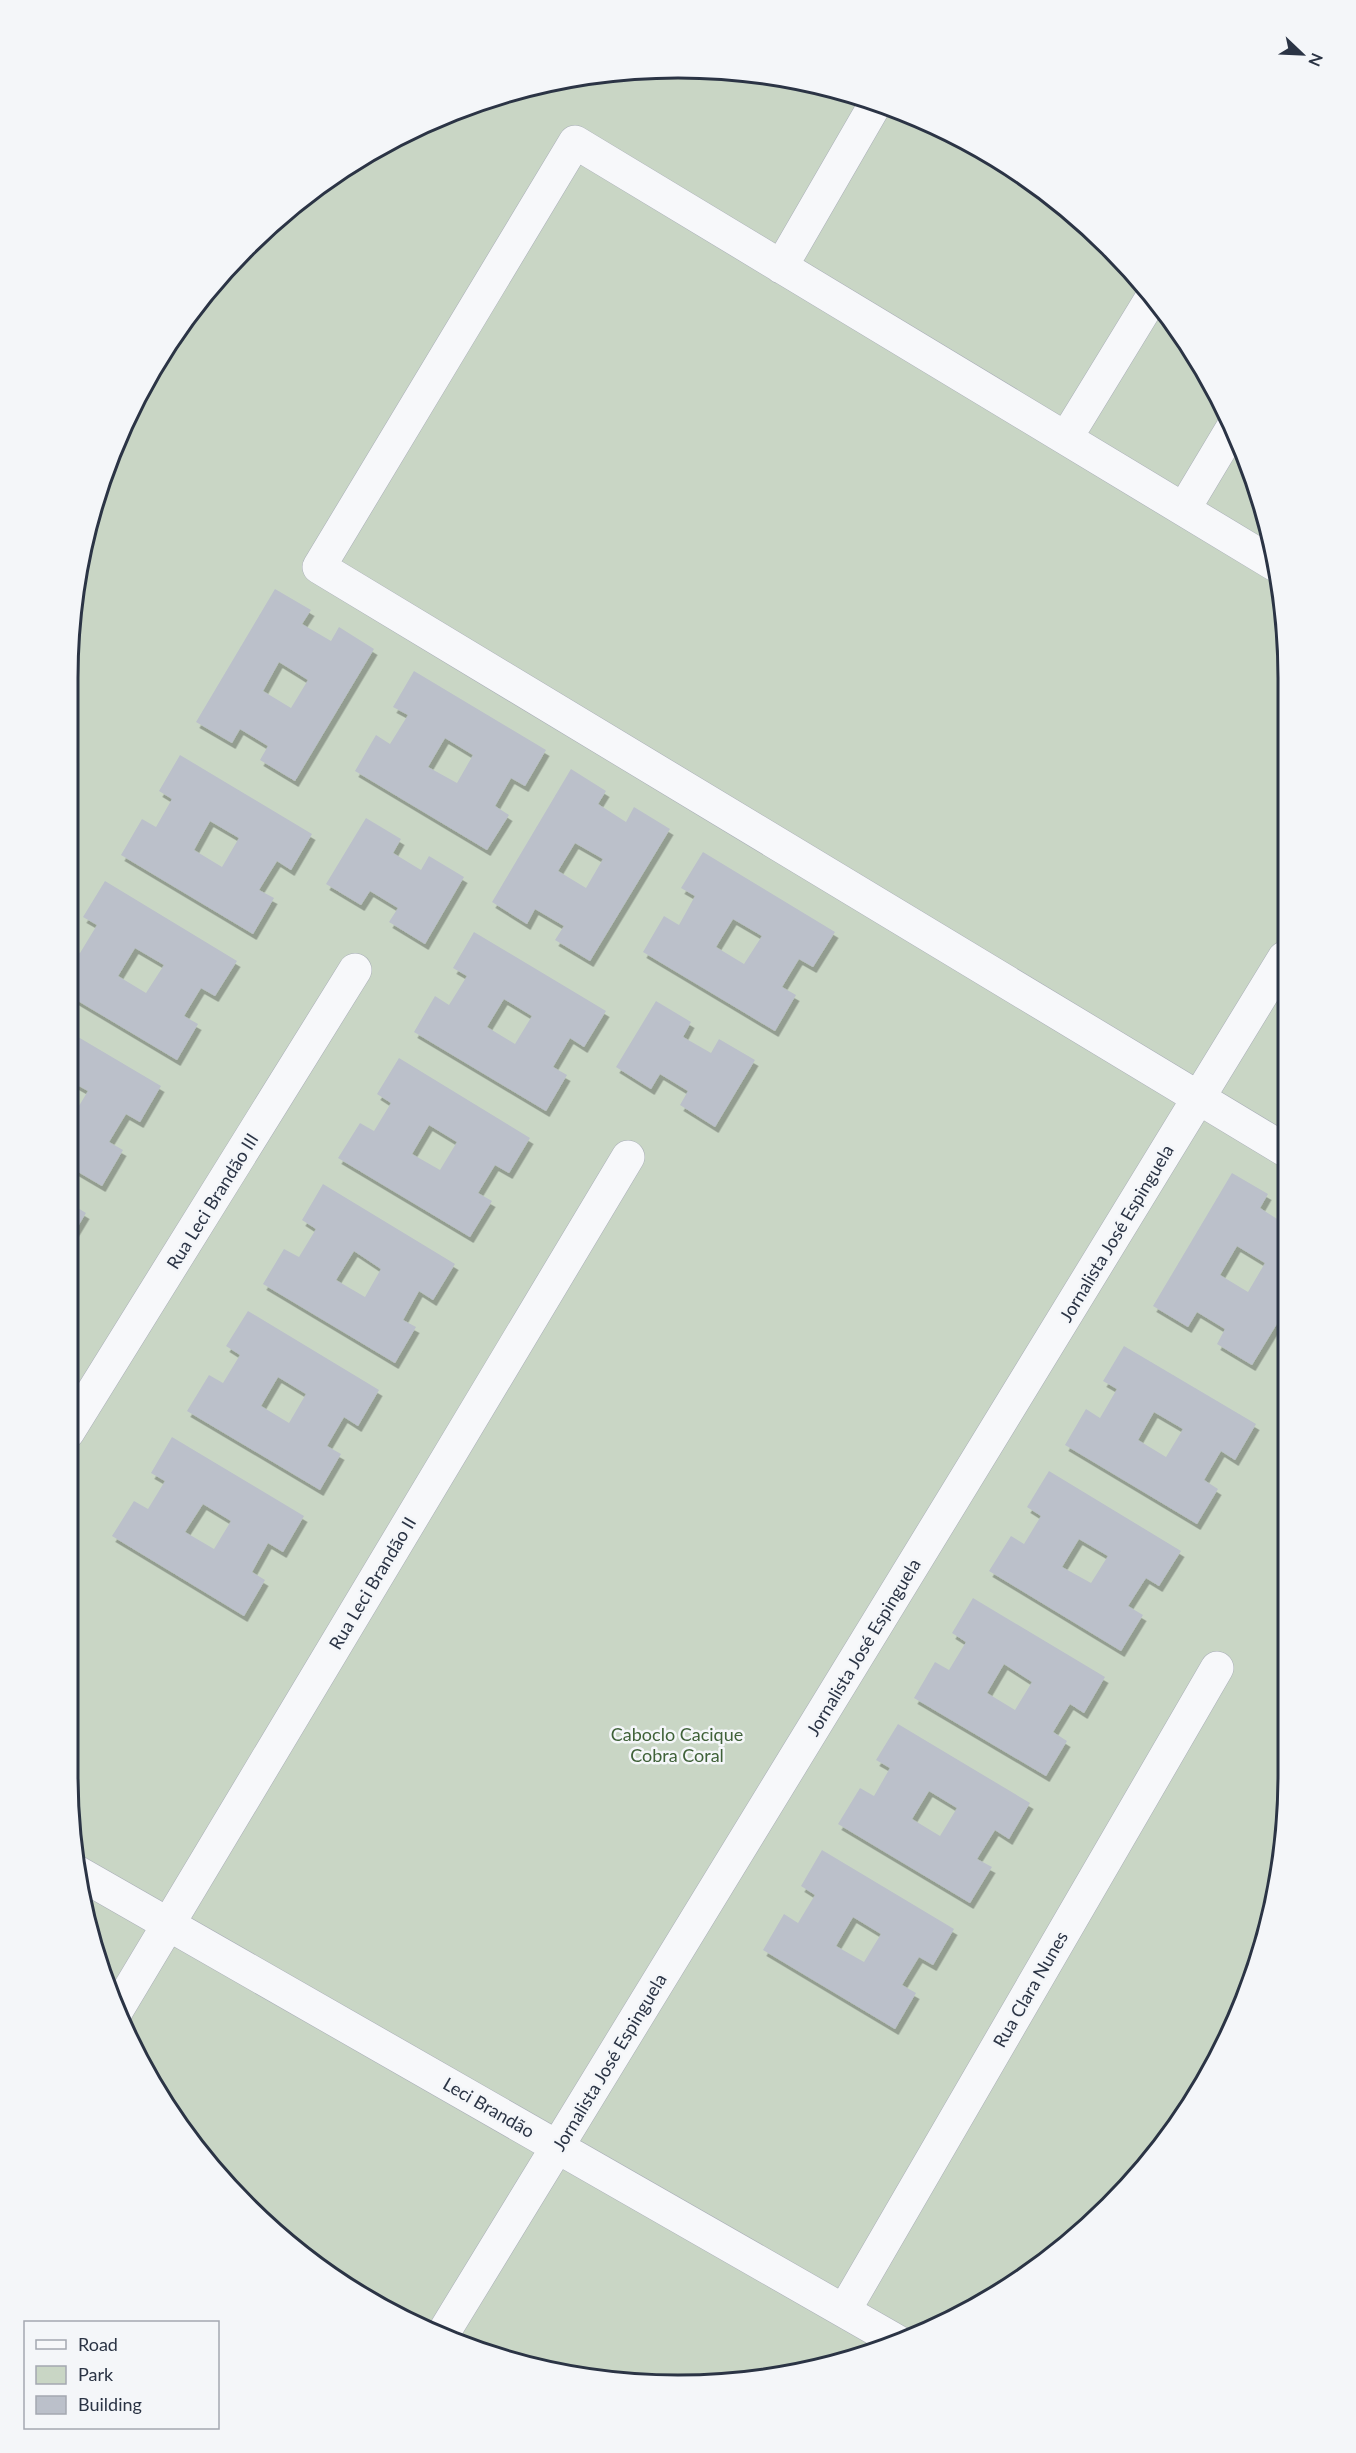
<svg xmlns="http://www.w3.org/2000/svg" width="1356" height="2453" viewBox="0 0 1356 2453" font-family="Lato,sans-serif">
  <defs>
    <filter id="shadow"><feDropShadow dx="3.5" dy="6" stdDeviation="0" flood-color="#0004"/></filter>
  </defs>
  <rect width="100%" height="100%" fill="#e4e7ec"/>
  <path fill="#c9d6c5" d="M638,69l119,4 117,27 109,49 98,70 104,120 57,106 41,154 4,1216 -19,118 -61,147 -45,67 -81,87 -64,49 -105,56 -76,26 -118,19h-80l-118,-19 -76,-26 -105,-56 -64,-49 -81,-87 -45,-67 -49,-108 -21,-78 -11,-119 1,-1137 19,-118 61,-147 70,-97 87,-82 102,-63 112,-43z"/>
  <path fill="#bbc0ca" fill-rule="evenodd" filter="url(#shadow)" d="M275,589l36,21 -9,14 29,17 8,-14 35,22 -79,132 -35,-21 8,-14 -28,-17 -8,14 -36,-21zM279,662l29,18 -17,28 -28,-17z
    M414,671l132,79 -21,36 -14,-8 -16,28 14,9 -22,35 -132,-79 21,-36 14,9 18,-29 -15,-8zM445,738l28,17 -16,28 -29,-16z
    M180,755l132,79 -21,36 -14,-9 -18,29 15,8 -21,36 -132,-79 21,-36 14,8 16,-28 -13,-8zM210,821l29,17 -17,29 -28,-17z
    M571,769l35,22 -8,13 28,18 8,-15 36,22 -80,132 -35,-21 9,-14 -29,-17 -8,15 -35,-22zM575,843l28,16 -17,29 -28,-17z
    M366,818l35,21 -8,14 28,17 8,-14 35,21 -39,67 -36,-22 9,-14 -28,-17 -9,14 -35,-21z
    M703,852l132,80 -22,35 -14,-8 -17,28 14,8 -21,36 -132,-79 21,-36 15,9 16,-29 -14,-8zM733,919l29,17 -18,28 -28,-17z
    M105,881l132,80 -22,35 -14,-8 -17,28 14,8 -21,36 -109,-65v-49l12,7 17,-28 -14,-8zM135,948l29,17 -18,28 -28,-17z
    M474,932l132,79 -22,36 -14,-9 -17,29 14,8 -21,36 -132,-79 21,-36 14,9 18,-29 -14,-8zM504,999l28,17 -17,28 -28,-17z
    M656,1001l35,21 -8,15 28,16 8,-14 36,21 -40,67 -35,-22 8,-14 -28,-17 -9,15 -35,-22z
    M68,1031l93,55 -21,36 -14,-8 -17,28 14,8 -21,36 -34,-20v-48l3,1 17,-28 -20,-11z
    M399,1058l131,80 -21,35 -14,-8 -17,28 14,8 -22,36 -132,-79 22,-35 14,8 17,-28 -14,-9zM429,1125l28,17 -17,28 -28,-16z
    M1232,1173l36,21 -8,14 25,16 1,85 -34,56 -35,-21 8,-15 -28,-17 -9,15 -35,-21zM1237,1246l28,17 -17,29 -28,-17z
    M323,1184l132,80 -22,36 -14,-9 -16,29 13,7 -21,36 -132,-79 21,-35 15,8 17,-28 -14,-9zM354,1251l27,18 -16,28 -29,-17z
    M68,1202l18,11 -18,30z
    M248,1311l131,79 -21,36 -14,-9 -17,29 14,8 -21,36 -133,-79 22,-36 14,8 17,-28 -14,-9zM278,1377l28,17 -17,29 -28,-17z
    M1124,1346l132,78 -21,36 -14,-9 -17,29 14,9 -21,35 -132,-79 21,-36 14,9 17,-29 -14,-8zM1154,1412l29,17 -17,28 -28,-17z
    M172,1437l132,79 -21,36 -15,-9 -16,29 13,8 -21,36 -132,-80 22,-35 14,8 17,-28 -14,-8zM203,1504l28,17 -17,28 -29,-17z
    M1049,1471l132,80 -22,35 -13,-8 -18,28 15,9 -22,36 -132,-80 22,-35 13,8 17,-28 -14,-9zM1079,1539l29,17 -17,27 -29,-16z
    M973,1598l132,79 -21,36 -14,-9 -17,28 14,9 -21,35 -132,-78 21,-36 14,8 17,-28 -14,-9zM1004,1664l28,18 -17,28 -28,-17z
    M898,1724l132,79 -21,36 -14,-9 -18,29 15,8 -22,36 -132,-79 22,-36 14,8 16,-28 -14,-8zM929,1791l28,17 -17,28 -28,-17z
    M822,1850l132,79 -21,36 -14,-8 -17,28 14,8 -21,36 -132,-79 21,-36 14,9 17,-28 -14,-9zM853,1917l28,17 -17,28 -28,-16z"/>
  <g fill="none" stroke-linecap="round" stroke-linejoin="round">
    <defs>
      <path id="street" d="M781,267l96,-166
        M1066,438l85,-139
        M1184,509l49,-82
        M1274,564l-699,-422 -256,425 966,583
        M68,1432l287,-462
        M77,1872l823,471
        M117,2010l511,-853
        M844,2311l373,-643
        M441,2337l843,-1379"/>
    </defs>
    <use href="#street" stroke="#a9aeb7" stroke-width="34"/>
    <use href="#street" stroke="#f7f8fa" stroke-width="33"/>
  </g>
  <g text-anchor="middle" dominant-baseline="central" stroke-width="5" stroke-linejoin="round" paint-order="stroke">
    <g font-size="18" fill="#2b3445" stroke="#f4f6f9">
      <text transform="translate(212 1201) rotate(-58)">Rua Leci Brandão III</text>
      <text transform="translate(1116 1233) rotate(-59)">Jornalista José Espinguela</text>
      <text transform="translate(372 1583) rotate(-59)">Rua Leci Brandão II</text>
      <text transform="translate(863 1647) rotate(-59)">Jornalista José Espinguela</text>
      <text transform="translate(1030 1989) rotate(-60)">Rua Clara Nunes</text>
      <text transform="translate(609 2062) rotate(-59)">Jornalista José Espinguela</text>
      <text transform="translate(489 2107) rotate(30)">Leci Brandão</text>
    </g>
    <g font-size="18" fill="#3f6138" stroke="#f4f6f9">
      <text x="677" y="1734">Caboclo Cacique<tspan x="677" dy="21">Cobra Coral</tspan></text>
    </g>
  </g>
  <path d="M0 0H1356V2453H0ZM678 78H678A600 600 0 0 1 1278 678V1775A600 600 0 0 1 678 2375H678A600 600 0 0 1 78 1775V678A600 600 0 0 1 678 78Z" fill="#f4f6f9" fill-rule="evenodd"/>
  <path fill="none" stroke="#2b3445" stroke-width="3" d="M678 78H678A600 600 0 0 1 1278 678V1775A600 600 0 0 1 678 2375H678A600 600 0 0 1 78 1775V678A600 600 0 0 1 678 78Z"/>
  <rect x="24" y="2321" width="195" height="108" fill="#f4f6f9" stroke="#a4a8b1" stroke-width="1.5"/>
  <rect x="36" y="2340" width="30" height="9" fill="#f7f8fa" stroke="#a4a8b1" stroke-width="1.5"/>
  <text x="78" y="2351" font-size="18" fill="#2b3445">Road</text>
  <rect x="36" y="2366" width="30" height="18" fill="#c9d6c5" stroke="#a4a8b1" stroke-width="1.5"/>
  <text x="78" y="2381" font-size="18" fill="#2b3445">Park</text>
  <rect x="36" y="2396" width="30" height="18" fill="#bbc0ca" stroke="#a4a8b1" stroke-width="1.5"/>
  <text x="78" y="2411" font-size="18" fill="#2b3445">Building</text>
  <g transform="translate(1302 54) rotate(113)" stroke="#f4f6f9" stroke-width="4.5" paint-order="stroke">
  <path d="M0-4.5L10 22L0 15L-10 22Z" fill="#2b3445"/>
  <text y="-9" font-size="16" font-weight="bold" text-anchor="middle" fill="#2b3445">N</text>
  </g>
</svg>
